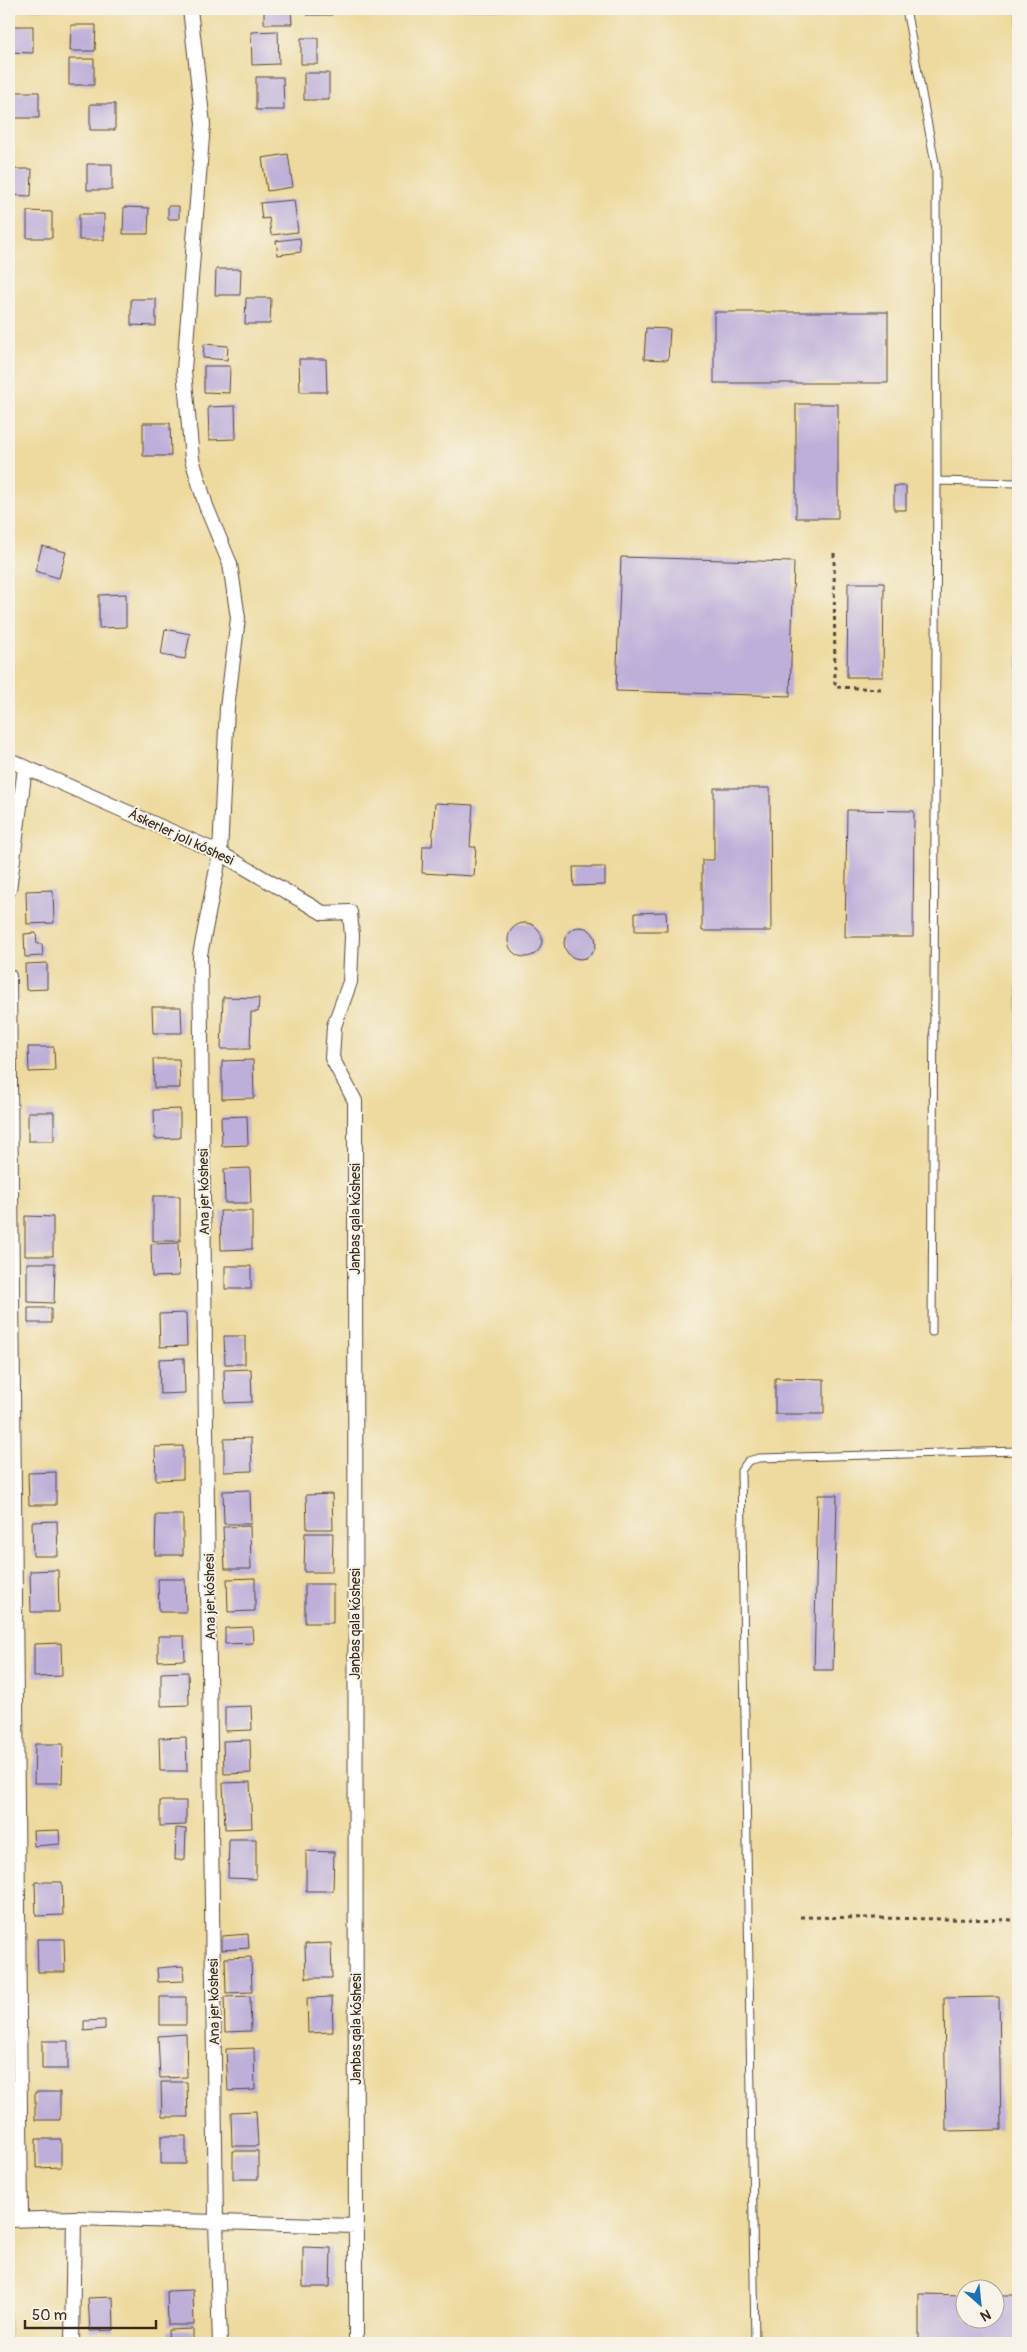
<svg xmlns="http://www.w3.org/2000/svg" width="1027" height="2352" viewBox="0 0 1027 2352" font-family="Pangolin,sans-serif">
  <rect width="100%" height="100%" fill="#f7f3e8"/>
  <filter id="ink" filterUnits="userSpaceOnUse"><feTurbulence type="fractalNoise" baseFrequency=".02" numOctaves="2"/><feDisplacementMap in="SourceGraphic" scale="10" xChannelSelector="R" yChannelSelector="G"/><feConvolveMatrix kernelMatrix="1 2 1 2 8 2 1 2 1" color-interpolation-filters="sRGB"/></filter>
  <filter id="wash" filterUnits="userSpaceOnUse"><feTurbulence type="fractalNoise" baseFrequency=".0096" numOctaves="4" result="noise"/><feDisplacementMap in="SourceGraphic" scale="20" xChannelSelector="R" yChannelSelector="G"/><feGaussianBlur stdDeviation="1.12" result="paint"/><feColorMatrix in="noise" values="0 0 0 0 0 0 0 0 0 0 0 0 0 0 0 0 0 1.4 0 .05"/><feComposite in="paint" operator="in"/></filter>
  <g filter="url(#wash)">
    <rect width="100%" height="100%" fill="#f4e7d0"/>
    <path fill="#eeda9e" stroke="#94825e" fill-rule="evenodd" d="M9,9h1009v2334h-1009zM964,2290h30v30h-30z"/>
    <g id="blocks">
      <path fill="#bdafd9" d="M264,9h27l1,15h-28z
        M307,9h25v6h-25z
        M71,25h25l-1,26h-25z
        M9,26h24v27l-24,-1z
        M278,31l1,33 -27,1 -1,-33z
        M301,38h17v26h-17z
        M69,59h25v26h-25z
        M304,73h25v27h-25z
        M256,77h27l1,33h-28z
        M14,92h25v26h-25z
        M90,104h25v26h-25z
        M288,154l5,33 -26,4 -5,-33z
        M87,164h25v26h-25z
        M9,169h23l-1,27 -22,-1z
        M294,200l4,32 -27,3 -2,-17 -7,1 -2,-16z
        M168,206h11v13h-11z
        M124,207l25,1 -1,26h-25z
        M27,211l25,1v26h-25z
        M79,214h25v26h-25z
        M300,238l1,14 -23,3 -2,-14z
        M216,269h25l-1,26h-25z
        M246,298h25l-1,26h-25z
        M131,299h25v27l-25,-1z
        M714,312h174v71h-174z
        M646,328l24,1 -2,31 -24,-1z
        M204,344l24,2 -1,14 -24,-2z
        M299,359h27l1,33h-27z
        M204,366h26l-1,27 -25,-1z
        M796,404h42v114h-42z
        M235,406l1,33 -27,1 -1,-33z
        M143,423h27l1,33h-28z
        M894,486h12v24h-12z
        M42,546l24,6 -7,26 -24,-7z
        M621,557l173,5 -4,134 -174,-5z
        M848,583h36l-1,94h-36z
        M126,594v33l-27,1v-33z
        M165,629l25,5 -5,25 -24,-4z
        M714,788h56l1,143h-69v-71h12z
        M435,803l38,2 -3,42h6l-2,29 -52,-3 1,-27h9z
        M847,810l67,1 -1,126h-68z
        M573,867h32v18l-31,1z
        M53,890l1,33 -27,1 -1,-33z
        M666,912l1,19h-32v-18z
        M508 940a17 17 0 1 1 34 0a17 17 0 1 1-34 0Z
        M564 943a16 16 0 1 1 32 0a16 16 0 1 1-32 0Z
        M36,933l1,11h5l1,12 -18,1 -1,-23z
        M47,963v26l-21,1 -1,-26z
        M223,997l36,1 -1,14h-7l-1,37h-29z
        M152,1007h29l1,26h-29z
        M28,1047h26l1,24 -26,1z
        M153,1059h26l1,29h-26z
        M253,1060l1,38 -32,1v-38z
        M180,1109v29l-25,1 -1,-29z
        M28,1112h26v29h-26z
        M247,1116l1,29 -26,1 -1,-29z
        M250,1168l1,35h-26l-1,-34z
        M153,1196h27v45h-27z
        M220,1211h32v38l-31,1z
        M25,1216l28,1v39h-28z
        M178,1243l1,33 -27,1 -1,-33z
        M27,1263h28l-1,40 -27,-1z
        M225,1266h26v23h-26z
        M28,1308h23v15h-23z
        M186,1313l1,33 -27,1 -1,-33z
        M224,1336h21v28h-20z
        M184,1358l1,35 -25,1 -1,-35z
        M251,1369l1,33 -27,1 -1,-33z
        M775,1378l49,1v35h-49z
        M251,1438l1,33 -28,1v-33z
        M183,1446v33l-27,1 -1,-33z
        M56,1472v33h-27l-1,-32z
        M250,1490l1,34h-27l-1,-33z
        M332,1494l1,35h-26l-1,-34z
        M818,1495h19l-4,175h-19z
        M156,1515h27v40h-28z
        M57,1521l1,35h-25l-1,-34z
        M250,1526l1,43h-26l-2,-42z
        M305,1533h28l-1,39h-28z
        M58,1570l1,42h-28l-1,-41z
        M255,1578v33l-27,1 -1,-33z
        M158,1579h27l1,33h-27z
        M305,1584h28v39h-28z
        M252,1627l1,16 -28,1v-16z
        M158,1636h26l1,24 -27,1z
        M61,1643l1,33 -28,1v-33z
        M188,1672l1,33 -28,1v-33z
        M251,1706l1,24 -27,1v-24z
        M186,1737l1,34h-27l-1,-33z
        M250,1740l1,33 -27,1 -1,-33z
        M35,1744h28l-1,39h-28z
        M250,1782l2,46 -27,1 -2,-46z
        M160,1801h26v24l-26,1z
        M176,1828l10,1 -1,31h-10z
        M59,1830l1,14 -26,2 -1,-15z
        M229,1839h27v40l-28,-1z
        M306,1851l28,1 -1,39h-27z
        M35,1882h27l1,33 -27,1z
        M248,1934l1,14 -27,2v-14z
        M37,1939h27l1,33h-27z
        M331,1943l1,35h-26l-1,-34z
        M251,1957l1,35 -26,1 -1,-35z
        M183,1966l1,15 -26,1 -1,-14z
        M250,1996l1,35 -26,1 -1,-35z
        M160,1997h26v28h-26z
        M332,1997l1,35 -25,1 -1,-35z
        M999,1997l2,133 -55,1 -2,-133z
        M105,2020v9l-21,2v-10z
        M186,2034l1,43 -27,1 -2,-42z
        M42,2041h26v28h-26z
        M254,2048l1,42 -27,1 -2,-42z
        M161,2082h26l1,35h-26z
        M35,2092h25v28h-25z
        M256,2111l2,35h-26l-1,-34z
        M161,2136h25v28h-25z
        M36,2139h25v28l-25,1z
        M233,2151h25v28h-25z
        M303,2247l28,1 -1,39h-27z
        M193,2290l1,35h-26l-1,-34z
        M919,2294l45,1v25h30v-25h24v48h-99z
        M113,2297l1,33 -24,1 -2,-33z
        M193,2329v14h-24l-1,-13z"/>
    </g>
  </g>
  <g filter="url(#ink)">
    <use href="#blocks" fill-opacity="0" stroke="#574639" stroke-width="1"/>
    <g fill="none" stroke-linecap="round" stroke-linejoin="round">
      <defs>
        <path id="service" d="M906,9l30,159 1,313
          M932,1332l5,-851 81,2
          M755,2343l-14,-872 7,-10 11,-3 259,-7"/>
        <path id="minor" d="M190,9l13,115 -19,246 8,89 14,47 24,58 8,54 -11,90 -7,145 -20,102 16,1267 4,121
          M9,760l211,93 103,60 27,-1 2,24 -2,46 -16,44 -2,32 23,43 1,1242
          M9,890l16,-122
          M9,976l12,1242
          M9,2220l65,-2 282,8
          M72,2343l2,-125"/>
      </defs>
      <use href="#service" stroke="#574639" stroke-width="9"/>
      <use href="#minor" stroke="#574639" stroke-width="16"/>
      <path stroke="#574639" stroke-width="3" stroke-dasharray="4 4" stroke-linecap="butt" d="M834,553l1,134 48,2
        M800,1917l218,3"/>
      <use href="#service" stroke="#fff" stroke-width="7"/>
      <use href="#minor" stroke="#fff" stroke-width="14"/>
    </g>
  </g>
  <g text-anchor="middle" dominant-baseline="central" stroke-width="4" stroke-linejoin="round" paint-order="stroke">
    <g font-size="14" fill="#3b2a1e" stroke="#f7f3e8">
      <text transform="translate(181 837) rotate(25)">Áskerler jolı kóshesi</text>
      <text transform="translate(204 1192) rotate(-91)">Ana jer kóshesi</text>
      <text transform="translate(355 1219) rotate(-90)">Janbas qala kóshesi</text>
      <text transform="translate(210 1597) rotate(-91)">Ana jer kóshesi</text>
      <text transform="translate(355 1624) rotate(-90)">Janbas qala kóshesi</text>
      <text transform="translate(214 2002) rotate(-91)">Ana jer kóshesi</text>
      <text transform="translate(356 2029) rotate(-90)">Janbas qala kóshesi</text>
    </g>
  </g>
  <rect width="1027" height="2352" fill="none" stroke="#f7f3e8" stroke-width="30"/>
  <g transform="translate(980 2304) rotate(153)"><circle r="24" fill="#f7f3e8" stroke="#aca397"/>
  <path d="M0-4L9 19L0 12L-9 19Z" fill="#1f6fb2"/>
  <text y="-8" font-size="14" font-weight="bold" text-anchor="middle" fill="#3b2a1e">N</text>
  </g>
  <path d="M25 2320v8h131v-8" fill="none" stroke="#3b2a1e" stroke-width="2.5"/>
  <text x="32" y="2320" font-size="15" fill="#3b2a1e" stroke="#f7f3e8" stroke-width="4" paint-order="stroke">50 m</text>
</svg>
